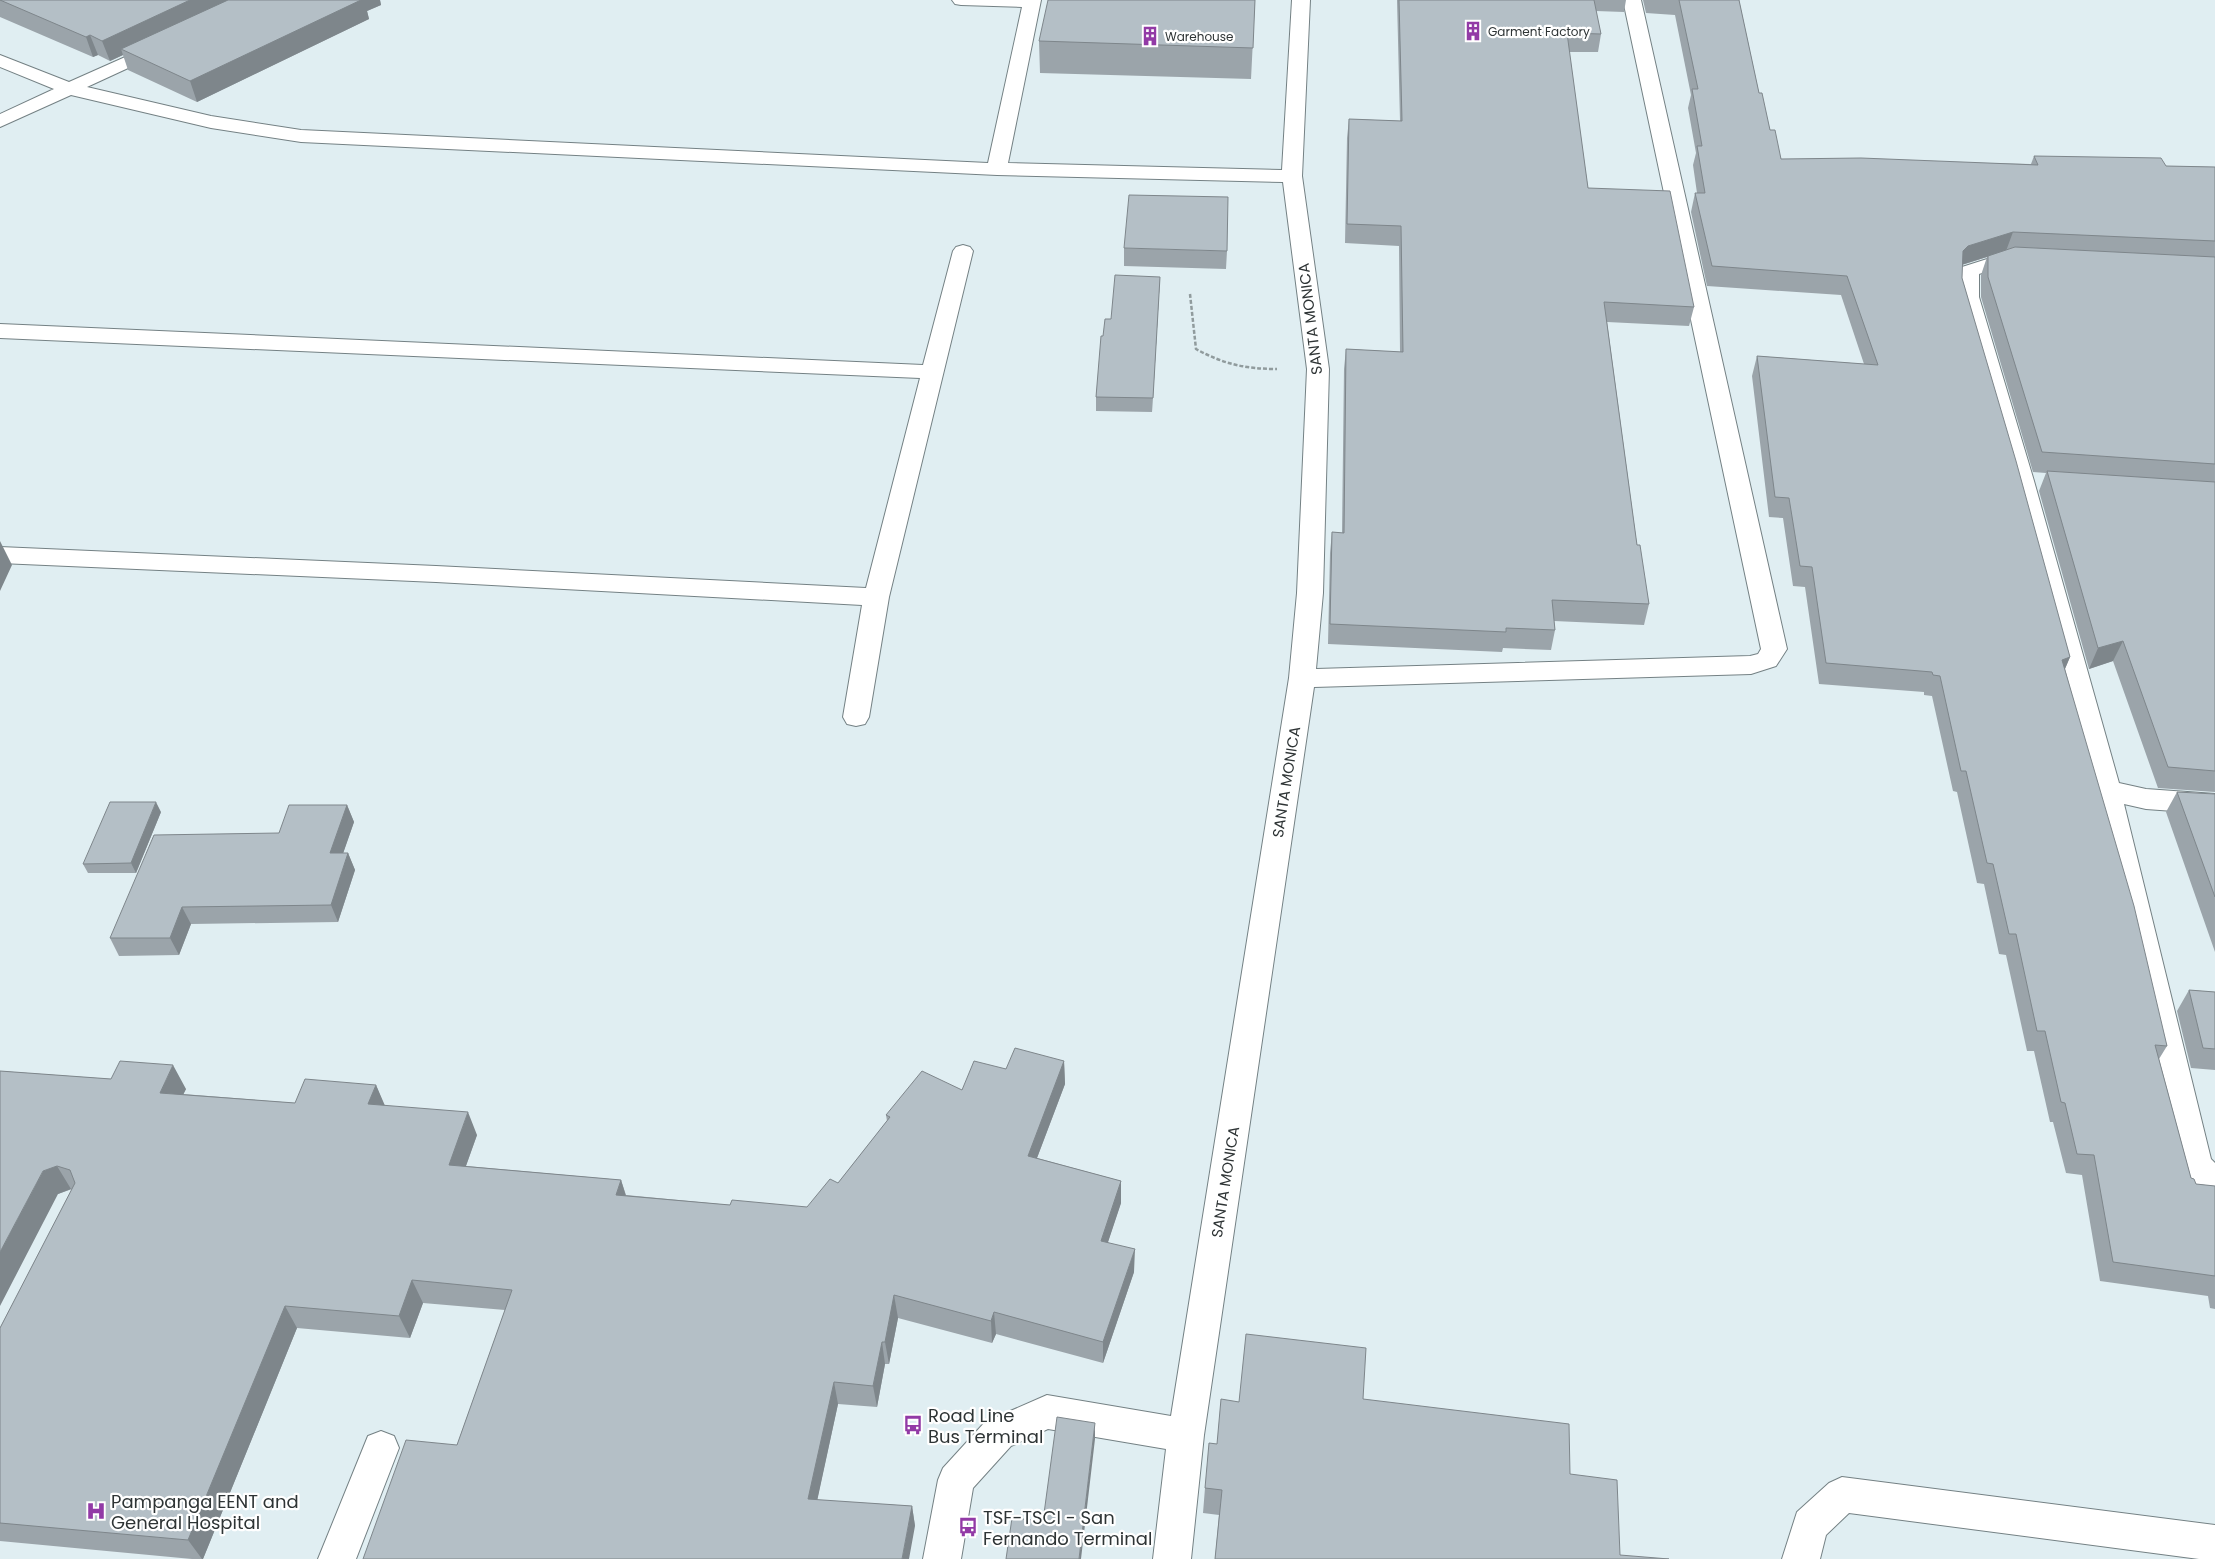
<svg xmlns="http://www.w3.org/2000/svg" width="2215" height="1559" viewBox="0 0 2215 1559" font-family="Poppins,sans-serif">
  <rect width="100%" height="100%" fill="#e0eef2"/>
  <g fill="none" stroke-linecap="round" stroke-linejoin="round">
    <defs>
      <path id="minor" d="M952,0h89l-33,163 274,7 10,-170h18l-8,176 27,193 -6,224 -7,76 434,-13 8,-2 3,-5 -138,-649h18l146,649 -11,17 -25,8 -437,13 -110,748 -13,124h-38l13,-110 -118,-20 -37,17 -38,42 -12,71h-38l15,-79 5,-12 42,-46 62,-27 124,21 118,-738 8,-85 10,-224 -24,-187 -286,-7 -696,-33 -90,-14 -140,-33 -71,32v-13l54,-25 -54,-22v-12l69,27 90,-40 6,1 3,4 -3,4 -78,36 124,29 90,14 687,33 34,-156 -61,-2 -6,-1z
        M963,245l7,2 3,4 -84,346 -20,120 -4,7 -9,2 -9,-2 -4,-7 19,-112 -426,-23 -436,-19v-16l436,19 430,22 54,-210 -920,-40v-14l923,41 30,-114 3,-4z
        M2006,253l22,3 3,4 -3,4 -21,1 -28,9v23l55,184 85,302 27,6 69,5v20l-69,-5 -22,-5 87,355 4,4v34c-15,-6 -28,-16 -35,-31l-87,-376 -83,-309 -53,-184 1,-26 4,-4z
        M381,1431l13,5 5,12 -43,111h-38l50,-123z
        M1842,1477l373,48v34h-16l-350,-46 -23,22 -6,24h-38l15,-47 32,-29z"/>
    </defs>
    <use href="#minor" stroke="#748184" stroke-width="2"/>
    <path stroke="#909b9d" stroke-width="2.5" stroke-dasharray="4 2" stroke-linecap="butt" d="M1190,294l6,55c27,15 50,20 81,20"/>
    <use href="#minor" fill="#fff" fill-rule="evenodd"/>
  </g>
  <path fill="#9ba4aa" d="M0,0h380l1,5 -14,6 2,8 -172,83 -69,-32 -5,-15 -13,6 -12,-6 -5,2 -93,-40z
    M1255,0l-4,79 -211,-6 -1,-32z
    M1397,0h229l-2,12 -28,-1 5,23 -3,18h-29l19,136 106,119 -5,19 -82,-4 30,223 12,59 -5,21 -90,-4 1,9 -4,20 -48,-2 -1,4 -174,-8 2,-91 2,-21 10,1 2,-164 2,-20 54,3 -1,-106 -54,-3 2,-105 2,-19 51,2z
    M1643,0h96l20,93 11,37 11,29 250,5 3,-8 132,10 49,1v625l-57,-4 -45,-127 -24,8 -50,-178 7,-18 -13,-1 -52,-175v-22l6,-18 -25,8v13l108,379 -5,12 102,377 -8,13 32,119 5,6 19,2v123l-5,-1 -2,-12 -108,-15 -18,-106 -16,-2 -13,-51h-3l-16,-71h-7l-21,-96 -7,-1 -15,-70 -7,-1 -20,-91 -4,-1 -21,-95 -8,-1v-3l-105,-8 -14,-97 -12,-1 -10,-68 -14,-1 -17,-141 5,-20 107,8 -23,-69 -134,-9 -16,-74 4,-19h2l-4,-28 3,-12 -8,-45 3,-13 -16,-80 -29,-2z
    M1124,248l103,3 -1,18 -102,-3z
    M1160,277l-8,135 -56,-1v-14l7,-61 8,-17z
    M2177,792l38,2v158l-49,-140z
    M347,805l7,17 -11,31h5l7,17 -17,52 -147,2 -12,31 -60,1 -9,-18 169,-105z
    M161,812l-25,61h-48l-5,-9z
    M2189,990l26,2v78l-24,-2 -14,-57z
    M1064,1061l1,23 -28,74 84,23v22l-13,39 26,30 -31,91 -107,-29 -4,9 -94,-25 -9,46h-4l-8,43 -39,-3 -21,96 95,6 3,20 -458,-81 48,-135 -82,-7 -13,35 -113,-10 -94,231h-11l-192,-18v-213l72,-139 -14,5 -58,-123 111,8 75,10 -3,5 112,9 81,-18 8,20 93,30 -11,31 155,14 5,15 104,10 77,2 31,-24 49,-62 -1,-6 76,-25 44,-21z
    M1366,1348l-151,211 4,-44 -16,-2 2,-25 12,-44 22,-42z"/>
  <path fill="#7e868b" d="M190,0h50l-119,49 2,6 -13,6 -8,-20z
    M355,0h25l1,5 -14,6 2,8 -172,83 -7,-21z
    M90,35l8,20 -5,2 -7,-20z
    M2013,232l-7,19 -45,14 2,-14 5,-5z
    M1160,277l-1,14 -7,121 1,-14z
    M0,541l12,24 -12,26z
    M2123,641l-10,20 -24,8 9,-21z
    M2070,657l-9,21 1,-18z
    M156,802l5,10 -25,61 -5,-10z
    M347,805l7,17 -17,49 -7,-18z
    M348,853l7,17 -17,52 -7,-17z
    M182,907l9,17 -12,31 -9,-17z
    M1064,1061l1,23 -36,95 -1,-23z
    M173,1065l13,24 -13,27 -13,-23z
    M376,1085l10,23 -18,-4z
    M468,1112l9,23 -19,53 -9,-23z
    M57,1166l14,23 -13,5 -58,112v-54l43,-81z
    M621,1180l7,23 -12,-8z
    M1121,1181v22l-20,60v-22z
    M1135,1249l-1,23 -31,91v-21z
    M412,1280l11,23 -13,35 -11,-22z
    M894,1295l4,23 -9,46 -4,-22z
    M285,1306l12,22 -94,231h-1l-14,-19z
    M994,1312l2,22 -4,9 -1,-22z
    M882,1342l3,22 -8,43 -4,-21z
    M834,1382l4,22 -25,116 -5,-21z
    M1095,1423v16l-14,120h-2z
    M912,1506l3,20 -6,33h-7z"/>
  <path fill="#b4bfc6" stroke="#7e868b" d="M0,0h190l-88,41 -12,-6 -4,2z
    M228,0h133l-171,81 -69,-32z
    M1048,0h207l-2,48 -214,-7z
    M1399,0h195l7,34 -34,-1 21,155 82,3 24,116 -90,-5 33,243h3l9,59 -97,-4 3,30 -49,-2v4l-176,-8 2,-92 12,1 2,-184 57,3 -2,-126 -54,-2 2,-105 53,2z
    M1679,0h60l20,93h3l8,37h5l6,29 80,-1 177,7 -4,-9 127,2 5,8 49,1v74l-202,-9 -45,14 -5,5 -1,27 54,183 54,196 -8,3 72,246 33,140 -12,-1 36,133 3,1 2,5 19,2v90l-102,-14 -19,-107 -17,-1 -12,-51 -4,-1 -16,-71h-8l-21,-97h-7l-16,-70 -6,-1 -21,-92h-5l-21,-95 -7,-1 -1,-3 -106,-9 -14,-96 -12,-1 -11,-68 -14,-1 -18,-141 121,9 -31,-89 -135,-10 -17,-73h10l-8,-47h5l-10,-57h6z
    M1129,195l99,2 -1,54 -103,-3z
    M2015,247l200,10v207l-173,-12 -54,-175v-21z
    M1115,275l45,2 -7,121 -57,-1 5,-61h2l2,-17h6z
    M2047,471l168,11v289l-47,-4 -45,-126 -25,7z
    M2177,792l38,2v103z
    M110,802h46l-25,61 -48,1z
    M289,805h58l-17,48h18l-17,52 -149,2 -12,31h-60l44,-103 125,-2z
    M2189,990l26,2v57l-12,-1z
    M1015,1048l49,13 -36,95 93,25 -20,60 34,8 -32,93 -109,-30 -3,9 -97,-26 -9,47h-3l-9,44 -39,-4 -26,117 104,7 -10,53h-539l43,-119 51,5 55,-155 -100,-10 -13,36 -114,-10 -97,234 -188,-17v-195l75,-145 -5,-13 -13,-4 -14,5 -43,81v-181l111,8 9,-18 53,4 -13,28 135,10 10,-24 71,6 -8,19 100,8 -19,53 172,15 -5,15 114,10 2,-5 75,7 23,-28 8,4 52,-66 -4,-2 36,-44 40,19 12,-29 32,8z
    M1246,1334l120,14 -3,51 206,25 1,50 47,6 3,75 49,4h-454l7,-69 -17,-2 4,-45 8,1 4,-45 18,3z
    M1057,1417l38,6 -16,136h-73l6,-41 31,3z"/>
  <defs>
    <symbol id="building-bare" viewBox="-9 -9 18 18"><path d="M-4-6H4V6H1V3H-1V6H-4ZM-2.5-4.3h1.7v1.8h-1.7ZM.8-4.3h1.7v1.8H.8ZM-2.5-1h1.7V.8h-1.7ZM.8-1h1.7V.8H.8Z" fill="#923aa6" stroke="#fff" stroke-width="2.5" paint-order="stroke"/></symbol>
    <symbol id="bus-bare" viewBox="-9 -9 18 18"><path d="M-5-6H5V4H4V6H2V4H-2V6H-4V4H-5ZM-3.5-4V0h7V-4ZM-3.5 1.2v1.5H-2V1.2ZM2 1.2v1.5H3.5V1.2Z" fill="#923aa6" stroke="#fff" stroke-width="2.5" paint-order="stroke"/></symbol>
    <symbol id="hospital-bare" viewBox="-9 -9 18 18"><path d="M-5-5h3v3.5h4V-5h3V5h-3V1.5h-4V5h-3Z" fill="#923aa6" stroke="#fff" stroke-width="2.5" paint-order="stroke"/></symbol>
  </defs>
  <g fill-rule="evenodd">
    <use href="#building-bare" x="1459" y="17" width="28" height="28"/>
    <use href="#building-bare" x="1136" y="22" width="28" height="28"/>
    <use href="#bus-bare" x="899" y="1411" width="28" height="28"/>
    <use href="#hospital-bare" x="82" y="1497" width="28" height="28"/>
    <use href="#bus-bare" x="954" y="1513" width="28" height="28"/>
  </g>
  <g text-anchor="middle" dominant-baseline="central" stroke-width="4.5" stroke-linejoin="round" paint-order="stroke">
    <g font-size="12" fill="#2e3435" stroke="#fff" text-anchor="start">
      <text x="1488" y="31">Garment Factory</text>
      <text x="1165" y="36">Warehouse</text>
    </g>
    <g font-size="15" fill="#2e3435" stroke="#fff">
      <text transform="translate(1310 319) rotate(-97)">SANTA MONICA</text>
      <text transform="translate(1286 782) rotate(-81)">SANTA MONICA</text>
      <text transform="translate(1225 1182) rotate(-81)">SANTA MONICA</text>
    </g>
    <g font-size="18" fill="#2e3435" stroke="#fff" text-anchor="start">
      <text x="928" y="1415">Road Line<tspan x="928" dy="21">Bus Terminal</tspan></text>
      <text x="111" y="1501">Pampanga EENT and<tspan x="111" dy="21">General Hospital</tspan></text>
      <text x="983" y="1517">TSF-TSCI - San<tspan x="983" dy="21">Fernando Terminal</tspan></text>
    </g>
  </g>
</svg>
